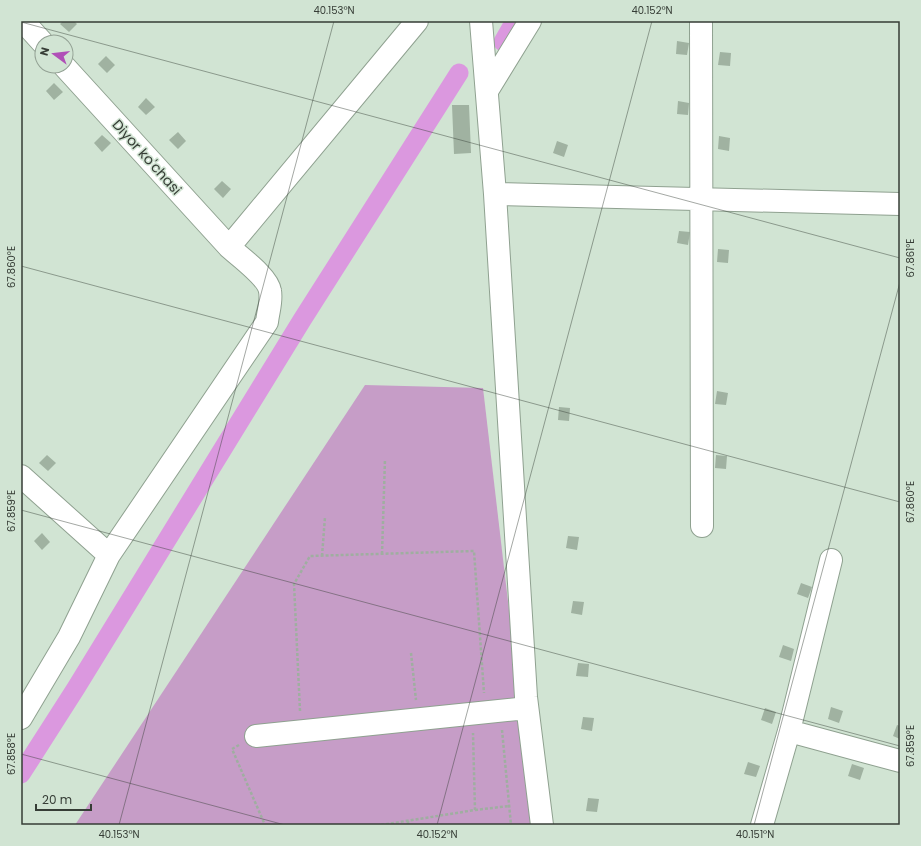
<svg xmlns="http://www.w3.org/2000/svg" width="921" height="846" viewBox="0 0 921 846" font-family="Poppins,sans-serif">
  <rect width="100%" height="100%" fill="#d1e4d3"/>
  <path fill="#c69dc7" d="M365,385l118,3 44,376 4,61h-456z"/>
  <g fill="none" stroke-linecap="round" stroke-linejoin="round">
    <path stroke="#db98df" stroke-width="19" d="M503,42l12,-21
      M21,774l55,-86 226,-368 157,-247"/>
  </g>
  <path fill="#a0b2a1" d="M63,21h11l3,3 -8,8 -9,-8z
    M677,41l12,2 -2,12 -11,-1z
    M720,52l11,1 -1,13 -12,-1z
    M106,56l9,9 -8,8 -9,-9z
    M54,83l9,9 -9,8 -8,-9z
    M146,98l9,9 -9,8 -8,-8z
    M678,101l11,2 -1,12 -11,-1z
    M452,105h17l2,48 -17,1z
    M178,132l8,9 -8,8 -9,-9z
    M102,135l9,8 -9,9 -8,-9z
    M719,136l11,2 -1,13 -11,-2z
    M557,141l11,4 -4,12 -11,-4z
    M222,181l9,8 -8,9 -9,-9z
    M679,231l11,1 -2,13 -11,-2z
    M718,249l11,1 -1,13 -11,-1z
    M717,391l11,2 -2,12 -11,-1z
    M559,407l11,1 -1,13 -11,-1z
    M47,455l9,8 -8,8 -9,-8z
    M716,455l11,1 -1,13 -11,-1z
    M42,533l8,9 -8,8 -8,-9z
    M568,536l11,1 -2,13 -11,-2z
    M801,583l11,4 -4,11 -11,-4z
    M573,601l11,1 -2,13 -11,-2z
    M783,645l11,4 -3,12 -12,-4z
    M578,663l11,1 -1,13 -12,-1z
    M831,707l12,4 -4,12 -11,-4z
    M765,708l11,4 -4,12 -11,-4z
    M583,717l11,1 -2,13 -11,-2z
    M897,725l3,1v13l-7,-3z
    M748,762l12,4 -4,11 -12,-3z
    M852,764l12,4 -4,12 -12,-4z
    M588,798l11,1 -2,13 -11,-1z"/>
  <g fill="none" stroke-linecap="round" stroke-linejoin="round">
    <defs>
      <path id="minor" d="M23,21l19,21
        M481,21l14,173 31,503 16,128
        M701,21l1,505
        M64,66l165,181
        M487,91l43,-70
        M495,194l405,10
        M21,476l88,79
        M21,718l48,-81 40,-82 158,-233c1,-10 5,-21 3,-31 -2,-14 -30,-34 -41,-44l188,-226
        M789,731l111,30
        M256,736l271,-28
        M762,825l27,-94 42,-171"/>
    </defs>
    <use href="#minor" stroke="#8fa190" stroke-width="24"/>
    <path stroke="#9faea0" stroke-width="2.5" stroke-dasharray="3 2" stroke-linecap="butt" d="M382,554l3,-95
      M322,556l3,-39
      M411,653l5,47
      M300,711l-6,-127 16,-28 164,-5 10,142
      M502,730l9,95
      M239,745l-7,4 33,76
      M475,810l34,-4
      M408,821v4
      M381,825l94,-15 -2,-77"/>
    <use href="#minor" stroke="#fff" stroke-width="22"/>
  </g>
  <path fill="none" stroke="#363d36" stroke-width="1" stroke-opacity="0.45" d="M21,22l879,236M21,266l879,236M21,510l879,236M21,754l264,71M119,825l215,-804M437,825l215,-804M754,825l146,-543"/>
  <g text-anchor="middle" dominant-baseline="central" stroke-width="3" stroke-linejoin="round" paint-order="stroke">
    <g font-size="14" fill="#363d36" stroke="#d1e4d3">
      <text transform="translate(147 157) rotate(48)">Diyor ko'chasi</text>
    </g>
  </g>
  <rect width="921" height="846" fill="none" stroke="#d1e4d3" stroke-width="44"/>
  <g transform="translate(54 54) rotate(285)"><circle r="19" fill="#d1e4d3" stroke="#93a194"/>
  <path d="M0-3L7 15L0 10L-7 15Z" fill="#b04fb7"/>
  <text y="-6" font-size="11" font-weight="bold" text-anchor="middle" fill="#363d36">N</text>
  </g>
  <path d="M36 804v6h55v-6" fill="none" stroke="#363d36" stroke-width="2"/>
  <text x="42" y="804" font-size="12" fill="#363d36" stroke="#d1e4d3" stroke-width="3" paint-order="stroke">20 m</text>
  <rect x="22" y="22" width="877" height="802" fill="none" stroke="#363d36" stroke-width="1.5"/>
  <g font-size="10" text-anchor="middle" fill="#363d36">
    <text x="334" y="14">40.153°N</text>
    <text x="652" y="14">40.152°N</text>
    <text transform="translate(910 258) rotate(-90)" y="4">67.861°E</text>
    <text transform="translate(11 267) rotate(-90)" y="4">67.860°E</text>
    <text transform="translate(910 502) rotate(-90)" y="4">67.860°E</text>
    <text transform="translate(11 511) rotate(-90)" y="4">67.859°E</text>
    <text transform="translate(910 746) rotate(-90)" y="4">67.859°E</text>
    <text transform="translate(11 754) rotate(-90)" y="4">67.858°E</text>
    <text x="119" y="838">40.153°N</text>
    <text x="437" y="838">40.152°N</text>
    <text x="755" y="838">40.151°N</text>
  </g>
</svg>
